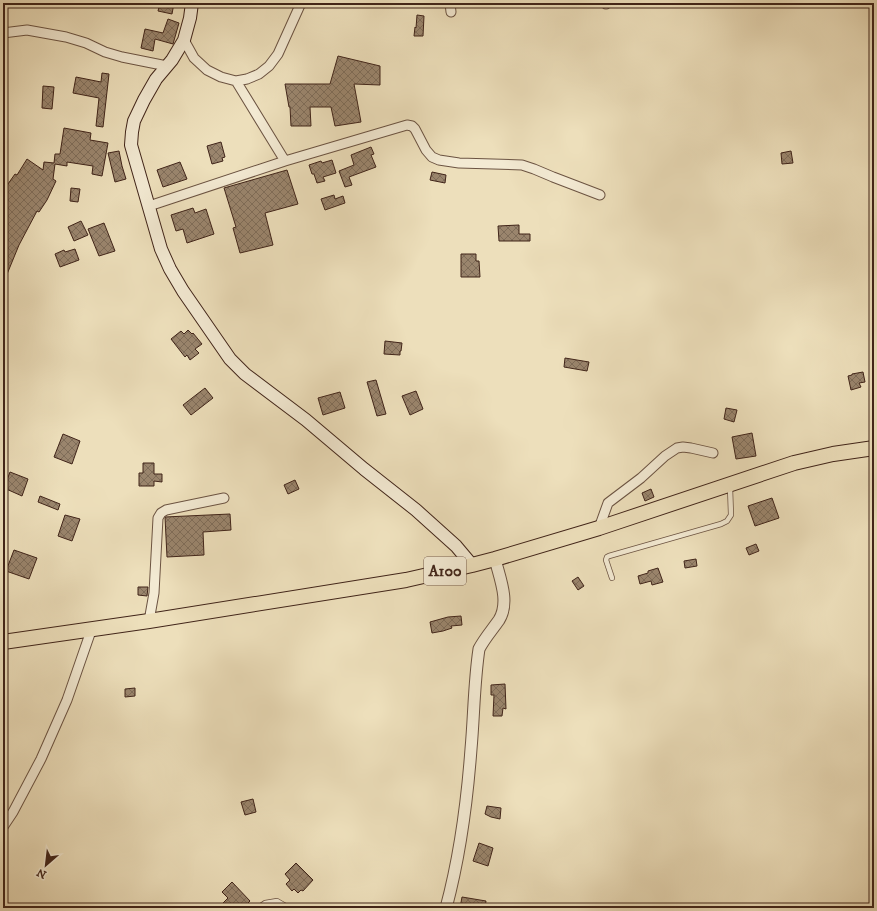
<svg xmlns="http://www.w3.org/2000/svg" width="877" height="911" viewBox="0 0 877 911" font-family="'IM FELL DW Pica',serif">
  <defs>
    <pattern id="building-cross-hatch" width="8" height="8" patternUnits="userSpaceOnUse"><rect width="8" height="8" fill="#9a856d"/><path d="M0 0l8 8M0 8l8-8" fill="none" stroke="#7f6d59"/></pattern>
  </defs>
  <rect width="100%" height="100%" fill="#eddfbb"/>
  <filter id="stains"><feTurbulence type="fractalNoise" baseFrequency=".005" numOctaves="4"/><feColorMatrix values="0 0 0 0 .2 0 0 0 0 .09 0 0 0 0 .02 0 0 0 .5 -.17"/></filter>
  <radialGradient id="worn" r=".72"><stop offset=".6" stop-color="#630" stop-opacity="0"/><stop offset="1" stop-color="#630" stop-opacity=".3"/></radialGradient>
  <path fill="url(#building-cross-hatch)" stroke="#402419" d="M160,3h14l-2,11 -14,-3z
    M417,15l7,1 -1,20h-9l1,-9 1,1z
    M168,19l11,4 -6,21 -18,-5 -2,12 -12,-3 4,-19 18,4z
    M338,56l42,10v19l-26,-1 7,38 -26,4 -4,-19h-21l1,19h-20l-1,-19h-1l-4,-23h45z
    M102,73l7,1 -6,53 -7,-1 3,-28 -26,-5 3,-16 25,5z
    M43,86l11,1 -2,22 -10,-1z
    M64,128l27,5 -1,7 18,3 -6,33 -10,-2 1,-8 -26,-4v4l-12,-2 -2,15 3,2 -9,19 -8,12 -2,-1 -18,34 -16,39v-93l12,-17 2,1 10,-16 16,11 1,-8 10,1 1,-9h5z
    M221,142l4,15 -3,1 1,3 -11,3 -5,-18z
    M371,147l3,7 -3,1 5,12 -27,10 3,8 -7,2 -6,-16 15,-6 -3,-10z
    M119,151l3,15 4,13 -11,3 -7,-29z
    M791,151l2,12 -11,1 -1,-11z
    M332,160l4,13 -13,4 2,4 -8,2 -3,-9h-2l-3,-9 12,-4 1,2z
    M180,162l7,17 -24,8 -6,-17z
    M287,170l11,34 -33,9 8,32 -33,8 -7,-25 3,-1 -12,-39z
    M432,172l14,3 -1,8 -15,-3z
    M71,188l9,1 -2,13 -8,-1z
    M334,195l1,4 8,-3 2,7 -20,7 -4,-11z
    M193,208l2,5 11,-4 8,25 -27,9 -4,-14 -7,2 -5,-16z
    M81,221l7,14 -14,6 -6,-14z
    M104,223l11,28 -16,5 -11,-27z
    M519,225v9h11v7h-31l-1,-15z
    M75,249l4,11 -19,7 -5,-13 9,-4 1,2z
    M461,254h15v7h3l1,16h-19z
    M188,330l4,4 1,-1 9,11 -7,5 4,4 -9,7 -3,-5 -2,2 -14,-18 10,-8 3,3z
    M385,341l17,2 -1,8h-1v4l-16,-1z
    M565,358l24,4 -2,9 -23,-4z
    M863,372l2,10 -6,1 2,4 -10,3 -3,-14 4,-1v-1z
    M376,380l10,34 -9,2 -10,-34z
    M205,388l8,10 -22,17 -8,-10z
    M416,391l7,18 -13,6 -8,-19z
    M340,392l5,16 -22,7 -5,-17z
    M726,408l11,2 -3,12 -10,-3z
    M752,433l4,23 -20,3 -4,-22z
    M63,434l17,7 -8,23 -18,-7z
    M143,463h11v11h8v8l-8,-1v5h-15v-13h4z
    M10,472l18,7 -6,17 -18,-8z
    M295,480l4,9 -11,5 -4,-9z
    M651,489l3,8 -9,4 -3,-8z
    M40,496l20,8 -2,6 -20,-8z
    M772,498l7,20 -24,8 -7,-20z
    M230,514l1,16 -28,2 1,23 -37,2 -2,-40z
    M65,515l15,4 -8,22 -14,-5z
    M756,544l3,7 -10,4 -3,-7z
    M14,550l23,8 -8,21 -23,-8z
    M696,559l1,7 -12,2 -1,-7z
    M658,568l5,14 -11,3 -1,-4 -11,3 -2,-8 10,-3v-2z
    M578,577l6,9 -6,4 -6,-9z
    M138,587h10l-1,9 -9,-1z
    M461,616l1,9 -11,1 1,2 -9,3 -11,2 -2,-11 18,-5z
    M505,684l1,25 -3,-1 -1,8h-9l1,-21h-3v-10z
    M135,688v8l-10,1v-8z
    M253,799l3,13 -11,3 -4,-13z
    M487,806l14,2 -1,11 -9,-2 -6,-3z
    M479,843l14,5 -5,18 -15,-5z
    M296,863l17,17 -10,11 -2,-1 -3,3 -4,-4 -2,2 -6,-7 4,-4 -5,-6z
    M232,882l18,19 -7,7h-15l-5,-5 5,-5 -6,-6z
    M462,897l24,4 -1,7h-25z"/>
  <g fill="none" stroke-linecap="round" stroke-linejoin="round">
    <defs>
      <path id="service" d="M612,578l-6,-18 1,-3 2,-1 112,-32 6,-3 4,-6 -1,-28
        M258,908l7,-5 12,-2 12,7"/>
      <path id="minor" d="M450,3l1,9
        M606,4v-1
        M3,33l24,-3 39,7 20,6 19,9 17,5 45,9
        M184,40l10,18 13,12 14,7 15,4 11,-2 12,-5 10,-8 9,-12 23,-51
        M236,81l49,80
        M149,206l136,-45 122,-36 5,1 3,3 11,21 6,7 7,3 20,3 63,2 12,4 19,8 47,18
        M599,528l9,-25 33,-25 24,-22 12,-8 6,-1 8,1 22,5
        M149,621l5,-28 4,-75 3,-5 5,-3 58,-12
        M3,827l10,-15 28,-53 26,-59 25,-72"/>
      <path id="tertiary" d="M446,908c14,-52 21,-105 25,-159 3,-33 3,-67 8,-100 5,-10 13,-19 20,-29 11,-18 1,-41 -4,-61"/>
      <path id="secondary" d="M192,3l-2,15 -6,22 -12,20 -16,19 -12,21 -10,21 -2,11 -1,13 30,104 9,20 13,22 47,68 15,15 61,46 58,49 52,41 40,36 16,19"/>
      <path id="trunk" d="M3,642l146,-21 257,-41 66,-15 23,-6 104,-31 195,-65 39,-9 41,-6"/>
    </defs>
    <use href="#service" stroke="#6b5342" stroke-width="6"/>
    <use href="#minor" stroke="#6b5342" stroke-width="11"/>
    <use href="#tertiary" stroke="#6b5342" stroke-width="13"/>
    <use href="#secondary" stroke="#402419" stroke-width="14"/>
    <use href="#trunk" stroke="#402419" stroke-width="16"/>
    <use href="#service" stroke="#f3ead3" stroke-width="4.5"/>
    <use href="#minor" stroke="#f3ead3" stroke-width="9"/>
    <use href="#tertiary" stroke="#f3ead3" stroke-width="11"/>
    <use href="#secondary" stroke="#f3ead3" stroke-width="12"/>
    <use href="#trunk" stroke="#eddfbb" stroke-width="14"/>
  </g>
  <g text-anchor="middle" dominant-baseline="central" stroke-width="3" stroke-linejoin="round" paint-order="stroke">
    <rect fill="#f3ead3" stroke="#765f51" stroke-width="1" x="424" y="557" width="42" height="28" rx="3"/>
    <g font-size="16" font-weight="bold" fill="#402419">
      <text x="445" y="571">A100</text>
    </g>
  </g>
  <rect width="877" height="911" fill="none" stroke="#eddfbb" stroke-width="16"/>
  <rect x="4" y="4" width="869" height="903" fill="none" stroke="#402419" stroke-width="2"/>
  <rect x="8" y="8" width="861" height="895" fill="none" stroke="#402419"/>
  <g transform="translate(46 865) rotate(208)" stroke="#f3ead3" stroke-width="3" paint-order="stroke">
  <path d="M0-3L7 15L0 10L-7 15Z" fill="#402419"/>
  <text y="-6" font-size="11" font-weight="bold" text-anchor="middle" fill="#402419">N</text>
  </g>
  <rect width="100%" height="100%" filter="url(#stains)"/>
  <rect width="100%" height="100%" fill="url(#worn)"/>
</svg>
